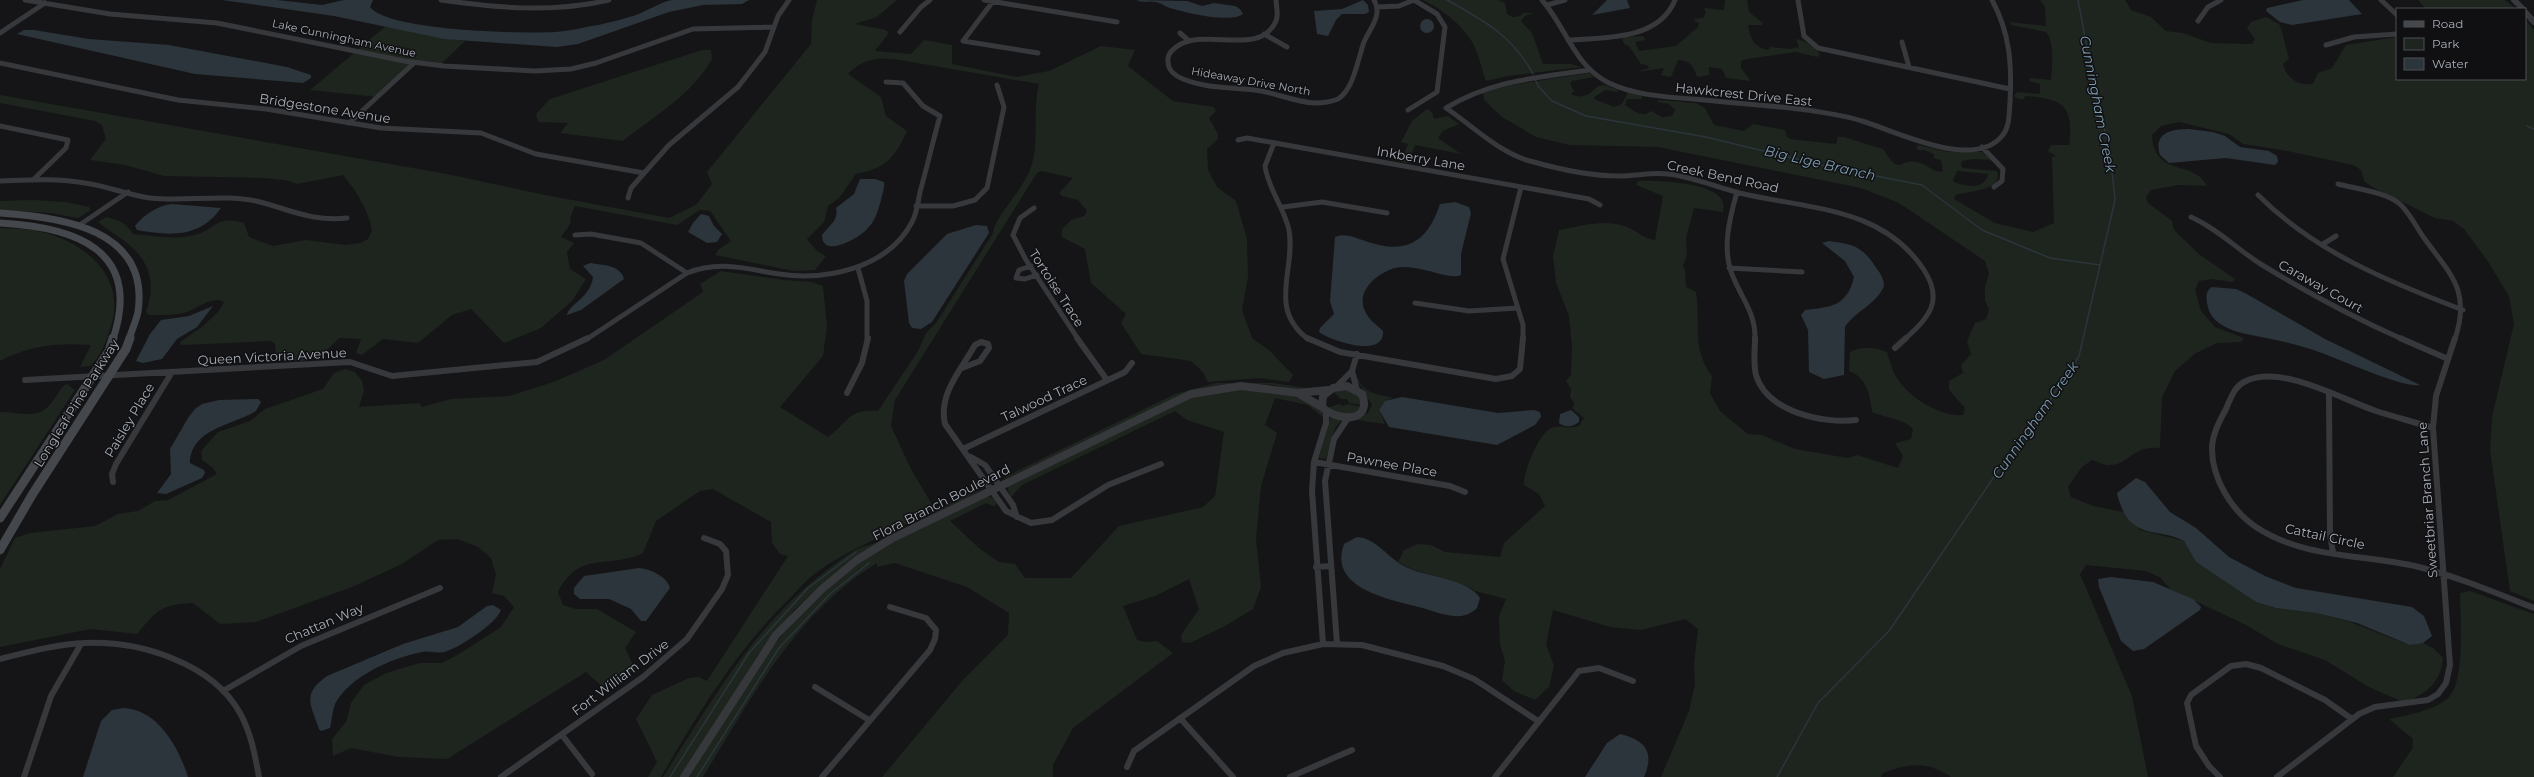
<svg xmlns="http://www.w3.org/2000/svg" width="2534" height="777" viewBox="0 0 2534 777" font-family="Montserrat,sans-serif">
  <rect width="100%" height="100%" fill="#151517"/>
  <path fill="#1d251e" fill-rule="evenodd" d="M817,0h80l-20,17 -22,7 31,6 3,3 -14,18 36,3 13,-14 28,5v19l64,13 33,-6 52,-25 34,4 -7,16 45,35 41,6 2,4 -7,7 9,16v5l-11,10 1,21 9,17 19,14 11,38 1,38 -6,33 10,28 17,12 24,25 -4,7 -30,-4 -51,4 -5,-10 -12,-11 -50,-7 -20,-31 5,-9 -35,-31 -6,-34 -23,-12v-8l9,-9 13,-4 3,-5 -9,-11 -16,-4 -3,-3 14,-15 -31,-7 -5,2 -142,227 -4,26 20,43 23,39c-38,24 -81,38 -117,64 -10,7 -18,17 -27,26 -53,52 -92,115 -129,179h-13l9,-15 -21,-43 16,-24 37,-17 10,-1 8,4 81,-125 -8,-2 -8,-11 -1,-21 -58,-33 -13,2 -44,30 -13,32c-35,17 -63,-4 -85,39l5,13 13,4h21l39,23 -11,16 10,21 -30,20 -19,-17 -139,87 -49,-2 -47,-9 -18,8 -1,-17 14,-17 5,-19 13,-18 22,-12 34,-10h22l17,-9 42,-27 13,-20 -10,-11 -12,-3 4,-18 -5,-17 -13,-11 -20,-8 -20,1 -36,24 -50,23 -96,35 -36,2 -27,-21c-34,2 -35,7 -56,31l-46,-5 -91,18v-78l15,-31 15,-5 65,-7 23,-12 20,-3 17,-10 13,-1 49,-26 -4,-6 -11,-8 -1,-9 17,-19 32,-11 15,-12 58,-20 11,-16 11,-4 10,3 7,9 2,10 -5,16 60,-4 3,4 29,-8 59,-3 46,-15 48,-21 99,-68 -3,-8 21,-13 63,9 28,2 11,4 4,40 -4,30 -43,51 48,30c22,-16 19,-28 50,-26l40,-60 8,-18 10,-10 57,-90c2,-17 31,-44 38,-66 9,-27 1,-56 8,-83l-145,-25c-19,-2 -32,1 -46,15l33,23 5,19 21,15c-13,28 -21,37 -51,43l-17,24 -11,8 -4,16 -17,17 10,12 9,5 -11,14 -21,1 -79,-16 3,-5 13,-9 -21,-30 -10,-1 -23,15 -102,-19 -5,12 1,5 -10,14 13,6 -7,9 3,17 16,10 -14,22 -31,27 -37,15 -33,-34 -19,6 -34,28 -35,-4 -21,16 -6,-2 5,-14 -22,-1c-19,21 -35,30 -63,17l-1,-11 -4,-3 -90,4 -1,-3 23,-16 15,-14 6,-10c-11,-7 -26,6 -37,10 -12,4 -26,3 -38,3l-3,-3c12,-33 1,-56 -27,-75 -7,-5 -14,-9 -21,-15l8,-5c14,3 20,6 27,17 20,2 43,6 62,1 22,-6 20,-20 49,-12l5,14 24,9 33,-6 40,5 14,-2 8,-4 4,-8c-3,-20 -16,-41 -29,-56l-46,9 -12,-4 -22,-2 -99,-2 -39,-11 -35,-5 16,-21 -4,-14 -7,-4 -95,-18v-8l447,79 98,21 124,23 27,-13 16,-21 -5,-12 104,-128 1,-24z
    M1423,0h75l7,3 2,11 6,3 7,-1 3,-3h11l-9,3 -4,5 11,12 11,31h28l11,3 -74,9 -22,5c-5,-12 -7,-28 -14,-39 -10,-17 -30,-33 -49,-42z
    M1725,0h22l2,12 14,11 -1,2h-14c3,15 5,21 20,25l2,-3 20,2 9,-2 -3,-8c8,1 21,9 24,16l-3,2 -21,-5 -49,7 -6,2v7l10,13 -25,-3 -4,-9 -13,-2v8l-12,2c-4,-11 -7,-17 -19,-17l-7,17 -10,-2 3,-7 -27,4 12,-4 -2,-3 -6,-1 -12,-18 -4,-1 -3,-5 2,-3 19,-1 2,4 -10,2 4,9 37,-5 22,-19 1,-4 -5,-2 1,-2 8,-1 3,-5 -2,-5 20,2z
    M2040,0h85l6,10 20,7 15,14 17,2 28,10 41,1 3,-5 -8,-11 4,-6 15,-5 13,7 2,4 8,31 -6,5c3,14 16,22 30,20l5,-11 14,-5 14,-23 51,-8v42h128v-60l9,11v571l-24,-10 -20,-141 2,-33 22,-93 -5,-28 -22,-36 -23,-31 -11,-8 -18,-3 -61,-30 -10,-7 -3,-11 -8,-5 -71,-15 -39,-6 -14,-10 -50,-12 -18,4 -9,9c2,43 42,24 55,51l-29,-1 -27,5 -5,7 2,6 24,18 2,9 26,25 35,24 -2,3 -21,-3 -13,2 -4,9 6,21 14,16 29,11 -3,4 -24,1 -21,10 -21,18 -13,26 -2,51c-28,-3 -31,17 -50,17 -5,1 -13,-4 -18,-5l-10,7 -14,20 3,10 22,9 31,6 16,18 44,11 12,21 60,40 20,6 40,5 34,9 54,21h19l10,5 10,10c-2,25 -17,35 -38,45l-38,-17 -42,-26 -47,-16 -32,-19 -76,-36 -9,-11 -15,-7 -60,-6 -6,9 52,122 16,81h-197c-23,-16 -42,-14 -68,-4l-2,4h-220l28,-66 6,-27 -1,-20 4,-35 -13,-10 -44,11 -31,-3 -57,-17 -7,34 8,22 -5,21 -14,13 -21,-9 -12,-11 3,-19 -5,-17 -1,-28 7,-17 -31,-8 -4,-3 -59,-19 -14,-7 6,-12 14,-6 13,1 14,7 55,5 4,-14 41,-37 -6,-12 -15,-9c-1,-13 16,-56 30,-58 9,-2 16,2 25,-1l5,-8 -11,-9 1,-6 -4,-6 1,-8 -5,-8 5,-6 1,-30 -3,-29 -13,-33 -3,-27 6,-26c22,-4 47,-12 68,-3 11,4 16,12 28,13l8,-44 -27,-11 2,-4c16,-1 81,1 85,22 1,3 0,7 0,9l-29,-4 -8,30 1,17 -4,11 2,4 1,17 10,5c5,32 -5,55 16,84l-2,17 10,18 28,23 14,1 33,14 53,9 9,-3 41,13 5,-12 -8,-13 16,-4 2,-10c-10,-11 -28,-11 -41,-17 -2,-18 -5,-34 -23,-41l1,-19c13,-6 23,-5 37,0 2,7 4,14 7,21 11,22 44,44 69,42l2,-7 -16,-18v-9l14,-8 -2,-8 10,-11 -4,-13 8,-18 11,-4 3,-9 -4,-10v-14l4,-12 -4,-13 -86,-58 -38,-15 -203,-41 -88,-2 -34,-8 -34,-20 -18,-17 -1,-7 9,-5 97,-15 5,4 -22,4 -2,3 4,7 -3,3c12,6 19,0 27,-8l7,-1 13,5v2l-12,-2 -12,7v2l20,8 8,-3 6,-12 14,4v3h-15l-2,6c8,5 17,14 26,6l11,6 10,-1 3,-6 -6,-6 -11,-2v-2l38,3 9,5 9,17 30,6 9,-7 32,6 2,7 3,2 46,5 2,-7h6l39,12c19,29 14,9 34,13 9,2 14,8 23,10l3,-1 -2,-11 -7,-2v-4l-10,-4h-6l-2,-2 2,-3 30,7h34l10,8 -19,-1 -11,2 -1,5 2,2 34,3c7,20 -29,20 -41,24l-2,4 41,24 38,9 21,-9 -2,-66 4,-1 -8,-5 3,-6h18c5,-39 -5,-46 -44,-49l-1,3h-6l-4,-3 3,-4 23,2v-10l-11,-3 1,-3 21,2c1,-13 4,-37 -5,-48l-35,-7 -1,-3 36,4 -1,-19zM1957,171l31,3c-4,17 -22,12 -34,8l-1,-2z
    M2418,0h87l11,9h-90z
    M386,26l51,11 28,4 -26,25 -25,-3 -36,34 -68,-7z
    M702,50h9l1,9c-20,36 -58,57 -89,82l-63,-8 8,-10 -30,-1 -2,-8 14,-15z
    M1427,109l5,3 2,7 14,-3 11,8 -16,7 -5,7 23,16 -46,-9 -7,18 -7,-1 7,-18 -7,-2 11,-21z
    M34,200l32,2 23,5 2,3 -13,8 -28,-5 -50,-3v-9z
    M0,228c12,1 25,0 37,3 44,9 88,42 75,92 -4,14 -11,34 -22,43l-10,1 11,-22c-34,-2 -60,0 -91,16z
    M1356,378h2c5,16 20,16 35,20l-4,1 -10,11 6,14 -27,-4 -12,2 22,-9 4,-8z
    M1216,383h57l34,5 18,-1 -26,4 -26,-6 -31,-2 -39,6 -201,91 5,-4 168,-82z
    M67,384l8,6 -75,115v-93c23,0 40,10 55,-14 4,-6 6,-11 12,-14z
    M1344,388l16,7 1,10 -12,-2 -2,-4h-6l-9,-8z
    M1241,389l58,7 23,15 2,7 -16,-13 -33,-7 -10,27 12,8 -16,53 -5,53 5,48 -8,22 -28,17 -35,17 -8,-1 -1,-7 18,-26 -10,-30 -34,17 -32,10 14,34 8,2 12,-1 16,12 -100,75 -20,37v12h-171l80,-96 46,-46 1,-22 -42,-26 -72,-24 -18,4v-4c-81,50 -126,135 -174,214h-14c50,-83 89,-156 170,-214 38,-29 86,-46 129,-67l5,2 4,6 -4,2 -7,-3 -36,18 30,28 19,13 16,2 10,14h46l48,-52 84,-19 12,-11 9,-64 -37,-12 -12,-9 -153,74 -11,12 -4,-10 186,-91z
    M1339,404l4,2 5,-2 13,3v2l-15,8 -20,-9z
    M1330,418l11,3 -6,7 -9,30 -5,1 -2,-2z
    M984,489l-89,45 -76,53 -24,22 -37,46 -76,122h-19c57,-90 101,-169 194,-228 7,-3 14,-4 20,-7 32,-15 62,-33 94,-49z
    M2470,591l64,23v163h-141l19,-28 1,-10 -24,-20c19,-4 43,-8 58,-20 19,-15 13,-83 13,-106z"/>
  <path fill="#2b353b" d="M222,0h55l45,5 22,-5h29l-3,7c18,24 154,27 186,25 14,-1 28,-5 42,-7 13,-3 26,-6 38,-10 12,-4 25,-14 37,-15 25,0 51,0 76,0l-7,4 -39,1 -34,7 -91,32 -21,3 -113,-8 -110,-23z
    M1137,0l50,1 15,5 12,-3 21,3 5,3 3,5c-13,10 -61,-2 -76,-7 -4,-2 -8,-5 -12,-5 -7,-2 -12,2 -18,-2z
    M1363,0l5,5 1,7 -4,2h-23l-6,6 -8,16 -11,-2 -3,-23 28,-2z
    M1607,0h20l3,8 -38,7z
    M2303,0h46l13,14 -70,11 -12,-3 -14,-11 1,-3z
    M1420 26a7 7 0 1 1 14 0a7 7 0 1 1-14 0Z
    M24,30h10l55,9 80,6 118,22 24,8v3l-8,5 -108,-9 -178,-40z
    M2189,129l24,3 12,4 15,11 29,4 8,5 1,6 -3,3 -49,-7 -57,5 -9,-8c-7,-22 11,-26 29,-26z
    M860,179h15l9,3c1,6 -2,12 -3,18 -3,10 -5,20 -13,28 -7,9 -46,32 -46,7 7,-10 17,-14 14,-27l18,-14z
    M1455,202l14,5 2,6 -10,41v21c-14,6 -42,-12 -66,-7 -18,5 -41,24 -29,45 4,8 11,12 17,18 2,28 -52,10 -64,1l1,-4 14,-14 -4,-13 5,-64c11,-5 23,2 33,5 39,13 60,-1 72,-38z
    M172,204l49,4c-21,30 -51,28 -84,22l-2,-4c8,-11 24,-21 37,-22z
    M701,214l8,2 5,10 8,8 -5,8 -10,1 -19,-11 5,-9z
    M976,225l11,1 2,7 -57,89 -11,7 -9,-1 -3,-5 -5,-42 3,-7 40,-40z
    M1829,241c23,3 33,5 46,25 5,7 9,12 9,20 -8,19 -29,25 -39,41l-1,48 -20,4 -15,-7 -1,-42 -7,-15 4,-5c25,-3 42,-3 49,-33l-9,-16 -23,-18z
    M590,263c12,2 31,2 34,16l-43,31 -14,5c2,-11 24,-18 26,-38l-10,-11z
    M2212,287l24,2 9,4 80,46 95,46c-16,4 -85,-28 -104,-34 -14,-5 -30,-9 -45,-12 -22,-5 -60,-7 -64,-36 -1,-6 -1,-13 5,-16z
    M213,306l-16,21 -20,12 -15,20 -19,4 -7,-2 14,-27 11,-14 28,-4z
    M1402,397l96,16 36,-3 6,2 1,5 -6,8 -38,20 -108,-18 -10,-17 6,-9z
    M258,399l3,3 -5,9c-22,14 -65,17 -66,52l14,7 1,3 -3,5 -36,16 -9,-1 14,-19 -1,-25 18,-31 7,-9 7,-5 17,-4z
    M1571,410l8,7v5c-6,5 -14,6 -20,1l1,-9z
    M2136,478l9,4 25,30 26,16 33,29 36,19 31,12 116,19 12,9 8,20 -9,7 -13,2 -53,-22 -41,-10 -40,-5 -20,-6 -60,-40 -12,-21c-22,-12 -46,-3 -60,-28 -3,-7 -6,-13 -7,-20z
    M1357,537c20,1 31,22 49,30 20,10 63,12 74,31l-3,10c-4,4 -9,7 -16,8 -12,1 -26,-4 -38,-8 -29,-8 -96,-18 -79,-64z
    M639,568c11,1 28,8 31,20l-24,33h-5l-10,-12 -22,-10h-29l-6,-5v-6l10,-12z
    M2111,577l42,5 40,17 8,8 -1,3 -56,39 -11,2 -12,-10 -22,-54 -1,-8z
    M493,605l8,5c-4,13 -43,39 -57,42 -7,2 -15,-2 -22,0 -30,6 -72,24 -87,52 -3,8 -3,16 -5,24l-9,3 -2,-2c-9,-26 -17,-35 8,-53l76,-32 55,-17 29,-21z
    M123,708c35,1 56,40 65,69h-105l18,-56 11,-11z
    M1620,734c25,6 35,18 24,43h-59l22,-34z"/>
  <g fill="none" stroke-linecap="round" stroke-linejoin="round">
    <path stroke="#2b353b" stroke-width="1.5" d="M1447,0c35,19 67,37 86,74
      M1535,79l3,7 14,15 34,15 120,21 119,29 97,19 60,45 68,28 50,7
      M2527,126l7,3
      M670,777l79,-124 59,-65 48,-36
      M697,777l82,-129 51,-54 39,-31
      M1777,777l41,-74 71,-72 111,-163 24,-29 55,-83 36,-156 -5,-49 -13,-50 -19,-101"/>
    <path stroke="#36383c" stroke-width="5" d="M25,0l85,14 107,9 187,38 40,5 91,5 36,-2 25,-6 97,-34 81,-2
      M441,0c57,8 112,13 168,0
      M984,0l133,22
      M994,0l-31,41 75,12
      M1276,0c0,6 3,15 0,21 -16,37 -72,5 -100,26 -5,4 -9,8 -8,15 0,8 7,14 15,17 24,10 52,8 78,12 17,3 35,11 53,12 8,0 17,-1 24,-4 16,-10 20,-41 26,-57 6,-14 19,-27 10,-42
      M1542,0c24,27 32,66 67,83 25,12 56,14 84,16 38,4 76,6 114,11 18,3 37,5 55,11 34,10 111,50 140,15 8,-9 7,-23 8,-34 2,-37 0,-69 -18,-102
      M1798,0l6,36 14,12 192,41
      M2381,0l16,15
      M1547,5l18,-5
      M1378,7l21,-1 15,-6
      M2198,21l10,-14 13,-7
      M900,32l21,-25 9,-7
      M0,33l45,-30
      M1180,33l8,7
      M1264,34l23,13
      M1568,40c37,-2 91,0 107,-40
      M1902,42l7,25
      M2326,45l28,-8 43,-3
      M0,63l178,37 88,9 115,19 100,5 55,21 108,19
      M1589,70c-52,8 -97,10 -143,38 27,18 52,44 84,53 28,8 60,15 89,15 17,0 32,-4 49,-2 26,3 50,14 76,20 65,15 139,13 180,76 20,31 5,47 -19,69
      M1408,110l29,-18 8,-65 -8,-13 -23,-14
      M349,123l65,-60
      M0,126l68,14 -2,8 -33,32
      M1238,140l9,-2 342,61 11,6
      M1274,143l-9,23c3,23 19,41 24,64 7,40 -22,78 19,109
      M1982,147l21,22 -1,12 -8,6
      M0,181c29,-1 56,-3 85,2 22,3 43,12 65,15 32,4 73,-4 106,3 33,8 55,21 91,17
      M2338,184c19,5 49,8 63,21 9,9 16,23 23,33 27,37 47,53 31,101
      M1521,187l-18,72 20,66v14
      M1737,192c-8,28 -16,60 -3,87 9,21 22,36 21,60
      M2258,195c57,57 131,87 205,115
      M628,198l3,-10 38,-43 69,-58 27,-35 13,-36 11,-16
      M916,206h37l22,-6 12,-12 17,-81 -7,-22
      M1283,207l39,-5 65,11
      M1034,208l-14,10 -7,17 13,25 52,79
      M2191,217c25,11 45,31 68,46 47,29 93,54 143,76
      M81,224l47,-32
      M575,235l16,-1 50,9 46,30
      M2323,244l13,-8
      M1031,266l-12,4 -3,8 9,1 12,-4
      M858,268l9,33v38
      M1729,268l73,4
      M1415,303l54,8 49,-3
      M587,339l100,-66c32,-13 60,-4 92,1 48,7 109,-6 133,-52 5,-9 6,-20 8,-30 7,-25 13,-51 20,-76l-17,-10 -20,-23 -17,-1"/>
    <path stroke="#36383c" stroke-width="6" d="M1077,338l30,42
      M1307,338l33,14 156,27 16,-3 8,-7 3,-31
      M1755,338c0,12 -2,25 1,37 11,37 67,49 100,45
      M2400,338l48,21
      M1895,348l11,-10
      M962,368l18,-7 9,-13 -1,-4 -7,-2 -6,3c-14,25 -37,49 -30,79l61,87 25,12 21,-3 56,-35 53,-21
      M1352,371l5,-17
      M25,380l325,-18 42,14 145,-14 51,-24
      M1336,387l16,-16 5,19
      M847,393l15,-30 6,-25
      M2329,394l1,141 3,17
      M2433,428c-19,-6 -38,-11 -57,-17 -35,-12 -96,-48 -132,-29 -10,5 -14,18 -18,27 -7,13 -14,26 -14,40 0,30 20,62 44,78 48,32 109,27 163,40 39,10 77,26 115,41
      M963,449l162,-77 7,-9
      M971,457l14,8 28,40 4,12
      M1314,462l136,24 15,6
      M113,482l-1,-8 4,-10 56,-92
      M1316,567l15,-1
      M1323,644l-11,-153 2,-29 12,-39v-10
      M1337,644l-12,-163 9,-42 14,-21
      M0,659c28,-7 57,-15 86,-16 54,-2 126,20 154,70 11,20 15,42 19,64
      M815,687l54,33
      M223,691l78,-45 139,-58
      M1180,718l53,59
      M562,735l30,39
      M1127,767l7,-16 120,-85 29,-13 40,-9 39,1 81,21 31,13 64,42
      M24,777l27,-81 30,-52
      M501,777l142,-100 44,-38 35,-50 6,-14 -2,-24 -6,-7 -16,-6
      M822,777l108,-127 5,-11 1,-9 -10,-12 -36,-11
      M1290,777l62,-27
      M1495,777l84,-106 20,-3 34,13
      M2220,777l-11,-11 -13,-20 -9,-43 4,-8 40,-29 15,-2 15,4 64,32 27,19
      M2277,777l82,-63 16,-7 53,-7 10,-6 8,-11 4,-18 -17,-237 3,-32 19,-58"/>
    <path stroke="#36383c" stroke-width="6" d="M2514,0l9,9
      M2525,12l9,10"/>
    <path stroke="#36383c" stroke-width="8" d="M1347,386l15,8c11,29 -25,28 -40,13l1,-11 10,-8z
      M1301,395l21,12
      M684,777l92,-142 46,-46 35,-29 34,-21 300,-145 50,-8 57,7 30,-3"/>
    <path stroke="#44474c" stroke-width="7" d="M0,213c62,4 150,16 138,99 -2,9 -6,18 -9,27
      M0,223c74,4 143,26 113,116"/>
    <path stroke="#44474c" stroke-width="9" d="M0,518l109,-167 4,-13
      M0,550l32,-55 94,-146 4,-11"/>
  </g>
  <g text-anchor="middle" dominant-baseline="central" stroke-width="3" stroke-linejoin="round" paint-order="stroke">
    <g font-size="11" fill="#a7adb7" stroke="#101012">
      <text transform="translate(344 38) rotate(12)">Lake Cunningham Avenue</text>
      <text transform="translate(1251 81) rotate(10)">Hideaway Drive North</text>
    </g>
    <g font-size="13" fill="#a7adb7" stroke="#101012">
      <text transform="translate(1744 94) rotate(6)">Hawkcrest Drive East</text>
      <text transform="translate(325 108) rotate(9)">Bridgestone Avenue</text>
      <text transform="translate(1421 158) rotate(10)">Inkberry Lane</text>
      <text transform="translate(1723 176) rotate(12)">Creek Bend Road</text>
      <text transform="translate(2321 286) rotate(29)">Caraway Court</text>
      <text transform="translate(1057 288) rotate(57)">Tortoise Trace</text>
      <text transform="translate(272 356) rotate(-3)">Queen Victoria Avenue</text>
      <text transform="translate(1044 398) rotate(-25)">Talwood Trace</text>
      <text transform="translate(76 403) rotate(-58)">Longleaf Pine Parkway</text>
      <text transform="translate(129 420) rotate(-59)">Paisley Place</text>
      <text transform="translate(1392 464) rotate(10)">Pawnee Place</text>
      <text transform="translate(2427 500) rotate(-94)">Sweetbriar Branch Lane</text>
      <text transform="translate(941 502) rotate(-27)">Flora Branch Boulevard</text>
      <text transform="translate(2325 536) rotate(12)">Cattail Circle</text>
      <text transform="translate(324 623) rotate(-23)">Chattan Way</text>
      <text transform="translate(620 677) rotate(-37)">Fort William Drive</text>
    </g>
    <g font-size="14" font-style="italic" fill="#7e9db3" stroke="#101012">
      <text transform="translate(2098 104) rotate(79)">Cunningham Creek</text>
      <text transform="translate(1820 163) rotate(13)">Big Lige Branch</text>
      <text transform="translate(2035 420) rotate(-55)">Cunningham Creek</text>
    </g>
  </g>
  <rect x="2396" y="8" width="130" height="72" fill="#101012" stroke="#4c4f54"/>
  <rect x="2404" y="21" width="20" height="6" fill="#44474c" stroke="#4c4f54"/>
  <text x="2432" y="28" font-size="12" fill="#a7adb7">Road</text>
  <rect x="2404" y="38" width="20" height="12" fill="#1d251e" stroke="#4c4f54"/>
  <text x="2432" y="48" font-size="12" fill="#a7adb7">Park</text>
  <rect x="2404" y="58" width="20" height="12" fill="#2b353b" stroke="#4c4f54"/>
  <text x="2432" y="68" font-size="12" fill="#a7adb7">Water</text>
</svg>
